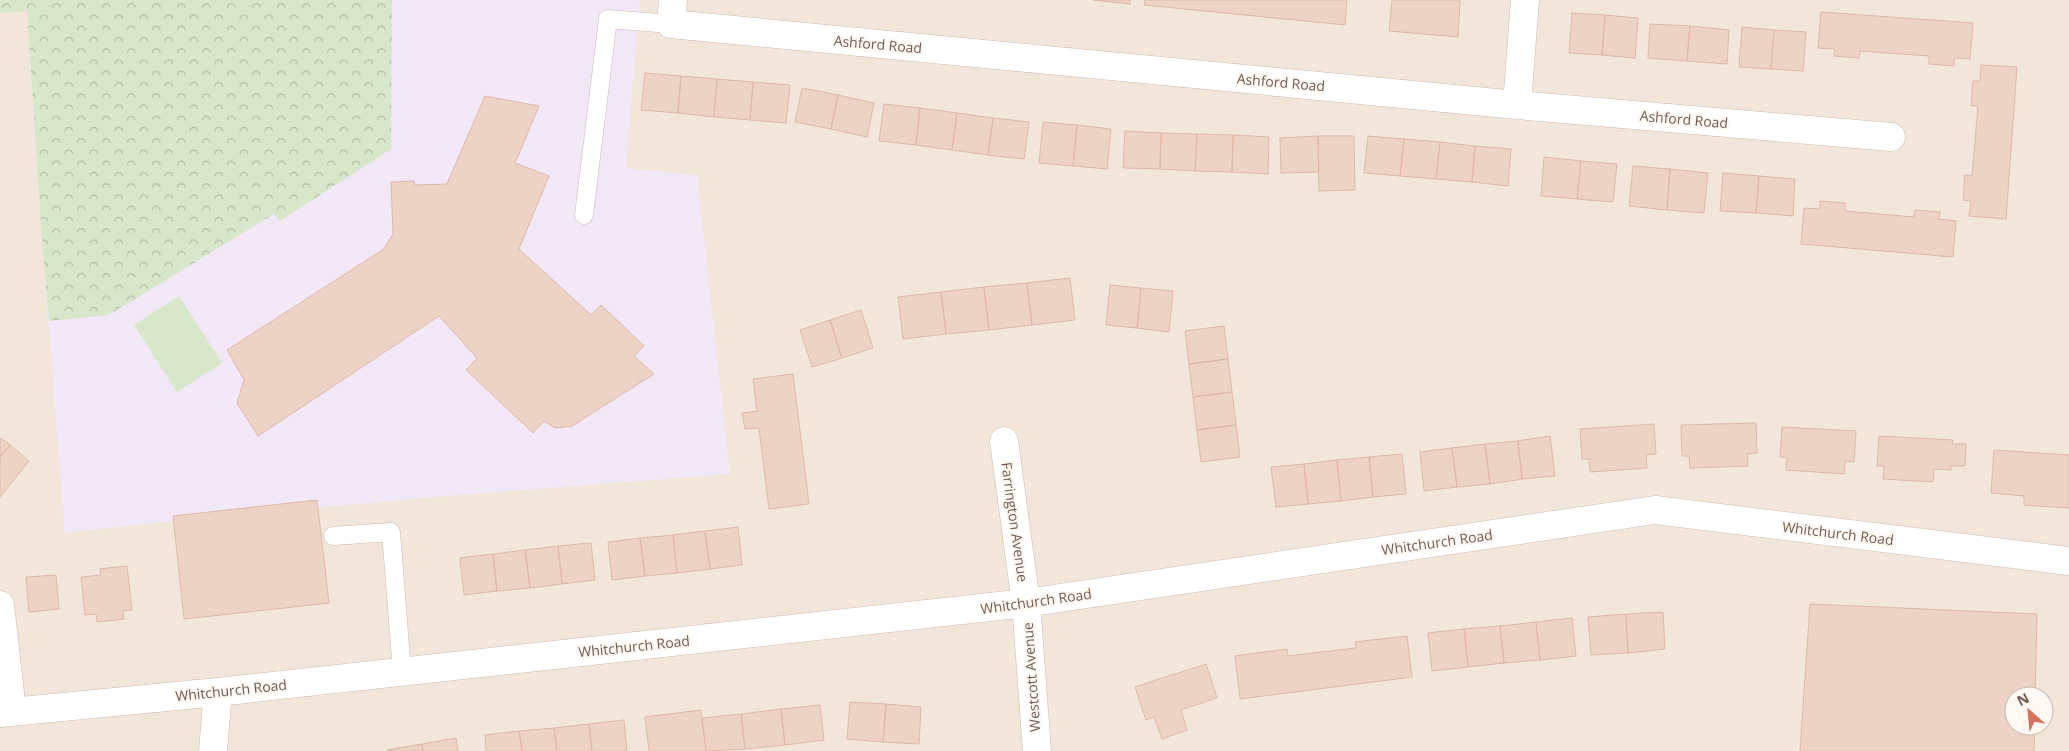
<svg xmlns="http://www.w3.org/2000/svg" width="2069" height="751" viewBox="0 0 2069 751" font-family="'Open Sans',sans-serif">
  <defs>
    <pattern id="forest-crowns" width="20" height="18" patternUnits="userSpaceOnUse" patternTransform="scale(1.25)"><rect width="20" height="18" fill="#d7e7ca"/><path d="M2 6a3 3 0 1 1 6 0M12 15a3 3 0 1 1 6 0" fill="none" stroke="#b3bea6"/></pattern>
  </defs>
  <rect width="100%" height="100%" fill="#fbf4ea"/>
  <path fill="#f2e5d9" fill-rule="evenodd" d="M0,0h2069v751h-2069zM2014,696h30v30h-30z"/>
  <path fill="#f1e7f7" d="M0,0h640l-14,168 71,7 33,299 -284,22 -284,26 -97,11 -23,-292 -15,-230 -27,2z"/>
  <path fill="url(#forest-crowns)" d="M0,0h392l-1,149 -111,72 -6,-7 -165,101 -60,6 -7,-80 -15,-230 -27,2z"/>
  <path fill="#d7e7ca" d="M179,296l43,67 -45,29 -43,-67z"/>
  <path fill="#edd3c5" stroke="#dfb9a7" d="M1093,0h37v4z
    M1145,0h202l-2,25 -201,-20z
    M1392,0h68l-2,37 -69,-6z
    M1821,12l152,11 -3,36 -16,-1v8l-25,-2v-8l-69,-5 -1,7 -25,-2 1,-7 -17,-1z
    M1572,13l33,2 -3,40 -33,-2z
    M1605,15l33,3 -3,40 -33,-3z
    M1650,24l40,2 -3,35 -39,-3z
    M1690,26l39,4 -2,34 -40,-3z
    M1742,27l32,3 -3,39 -32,-2z
    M1774,30l32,2 -3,39 -32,-2z
    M1981,65l36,2 -11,152 -37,-3 2,-15 -8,-1 2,-25 7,1 6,-70h-7l2,-25h7z
    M645,73l36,3 -3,37 -37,-3z
    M681,76l36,3 -3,38 -36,-4z
    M717,79l36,3 -3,38 -36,-3z
    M753,82l37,3 -4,38 -36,-3z
    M802,88l36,7 -7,34 -36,-7z
    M838,95l36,8 -7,34 -36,-8z
    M485,96l54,10 -24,57 34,13 -30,73 72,66 10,-10 43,41 -10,10 20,18 -82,52 -17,2 -11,-7 -11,12 -67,-63 11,-12 -38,-42 -181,120 -21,-33 7,-23 -17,-30 157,-101 9,-15 -2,-52 23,-1 1,4 32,-1z
    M884,104l36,4 -4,37 -37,-4z
    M920,108l37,5 -5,37 -36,-5z
    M957,113l36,5 -5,37 -36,-5z
    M993,118l36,4 -5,37 -36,-4z
    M1043,122l34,3 -4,41 -34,-3z
    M1077,125l34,4 -4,40 -34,-3z
    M1125,131l36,2 -1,36 -37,-1z
    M1161,133l36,1 -2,37 -35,-2z
    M1197,134l36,1 -1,37 -37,-1z
    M1233,135l36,2 -1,37 -36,-2z
    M1318,136h36l1,54 -36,1z
    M1318,136l1,36 -38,1 -1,-35z
    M1368,136l36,3 -4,37 -36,-3z
    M1404,139l36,3 -4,37 -36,-3z
    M1440,142l35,4 -3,36 -36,-3z
    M1475,146l36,3 -3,37 -36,-4z
    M1544,157l37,4 -4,38 -36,-3z
    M1581,161l36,3 -4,38 -36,-3z
    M1633,166l37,3 -3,41 -38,-4z
    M1670,169l38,4 -4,40 -37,-3z
    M1723,173l36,3 -3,37 -36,-2z
    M1759,176l36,3 -2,37 -37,-3z
    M1820,201l25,2v8l69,6 1,-7 25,2 -1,7 17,2 -3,36 -152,-13 3,-36 16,1z
    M1070,278l5,42 -43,5 -5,-42z
    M1027,283l5,42 -43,5 -5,-43z
    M1110,285l31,3 -4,40 -31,-3z
    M984,287l5,43 -43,4 -5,-42z
    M1141,288l32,3 -4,41 -32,-4z
    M941,292l5,42 -43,5 -5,-42z
    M861,310l12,38 -31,10 -12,-38z
    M830,320l12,38 -30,9 -12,-37z
    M1224,326l4,33 -39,5 -4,-33z
    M1228,359l4,33 -39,5 -4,-33z
    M793,374l16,130 -40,5 -10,-81 -14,1 -3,-16 15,-2 -4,-32z
    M1232,392l4,33 -39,5 -4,-33z
    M1756,423l1,30 -10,1 1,12 -58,2 -1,-12h-7l-1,-31z
    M1654,424l2,30 -10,1 1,13 -57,4 -1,-13h-7l-2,-30z
    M1236,425l4,32 -39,5 -4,-32z
    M1782,427l74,4 -2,31 -9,-1 -1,13 -58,-4 1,-12 -7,-1z
    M1550,436l5,40 -33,3 -4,-38z
    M1879,436l74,4 -1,4h14l-1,22h-14v4l-17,-1 -1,13 -50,-3 1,-13h-7z
    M0,438l10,7 -10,12z
    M1518,441l4,38 -32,5 -5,-40z
    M1485,444l5,40 -33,3 -5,-39z
    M10,445l19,16 -29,36v-40z
    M1452,448l5,39 -33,4 -4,-39z
    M1994,450l75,5v53l-45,-3v-9l-33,-3z
    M1402,454l4,40 -33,3 -4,-40z
    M1369,457l4,40 -32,4 -4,-41z
    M1337,460l4,41 -33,3 -4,-40z
    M1304,464l4,40 -32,3 -5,-40z
    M317,500l12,103 -145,16 -11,-103z
    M738,527l4,38 -32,4 -5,-38z
    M705,531l5,38 -33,4 -4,-38z
    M673,535l4,38 -32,3 -5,-38z
    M640,538l5,38 -33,4 -4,-38z
    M591,543l4,37 -33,4 -4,-38z
    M558,546l4,38 -32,4 -5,-38z
    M525,550l5,38 -33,3 -4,-37z
    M493,554l4,37 -33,4 -4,-37z
    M127,566l5,44 -9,1 1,8 -27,3 -1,-8 -11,1 -4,-38 20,-2 -1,-6z
    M56,575l3,34 -30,3 -3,-35z
    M1810,604l227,10 -2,82h-21v30h21l-1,25h-234z
    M1663,612l2,37 -37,4 -2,-39z
    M1626,614l2,39 -37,2 -3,-38z
    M1572,618l4,38 -36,4 -4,-38z
    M1536,622l4,38 -36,3 -4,-37z
    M1500,626l4,37 -36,4 -4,-38z
    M1464,629l4,38 -36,4 -4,-38z
    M1407,636l5,41 -172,22 -5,-43 52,-7 1,7 68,-8 -1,-6z
    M1206,664l11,34 -36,12 6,20 -25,9 -8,-22 -8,3 -11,-33z
    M850,702l36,2 -3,38 -36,-3z
    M886,704l35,3 -2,37 -36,-2z
    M820,705l4,35 -39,5 -4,-36z
    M781,709l4,36 -40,4 -4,-35z
    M701,710l5,41h-57l-4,-34z
    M741,714l4,35 -39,2 -4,-33z
    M624,720l3,31h-35l-3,-27z
    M589,724l3,27h-35l-3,-23z
    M554,728l3,23h-35l-3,-20z
    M519,731l3,20h-36l-1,-16z
    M456,738l2,13h-35l-1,-7z
    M422,744l1,7h-36v-1z"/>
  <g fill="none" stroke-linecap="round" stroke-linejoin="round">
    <defs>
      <path id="lane" d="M584,215l24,-196 63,5
        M333,536l58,-4 11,140"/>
      <path id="street" d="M673,0l-2,24 846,81 374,32
        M1517,105l8,-105
        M1004,441l22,162 11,148
        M0,605l12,106
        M0,713l218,-21 808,-89 629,-93 414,51
        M213,751l5,-59"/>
    </defs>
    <use href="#lane" stroke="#ccbcb1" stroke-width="19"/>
    <use href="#street" stroke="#ccbcb1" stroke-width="29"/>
    <use href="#lane" stroke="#fff" stroke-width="18"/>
    <use href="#street" stroke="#fff" stroke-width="28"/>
  </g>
  <g text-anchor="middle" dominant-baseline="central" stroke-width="4" stroke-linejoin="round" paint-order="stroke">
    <g font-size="14" fill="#735b50" stroke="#fdf8f1">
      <text transform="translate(878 44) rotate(5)">Ashford Road</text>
      <text transform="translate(1281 82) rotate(5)">Ashford Road</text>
      <text transform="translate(1684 119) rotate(5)">Ashford Road</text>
      <text transform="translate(1015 522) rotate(82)">Farrington Avenue</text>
      <text transform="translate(1838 533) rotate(7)">Whitchurch Road</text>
      <text transform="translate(1437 542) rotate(-8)">Whitchurch Road</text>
      <text transform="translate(1036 601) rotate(-8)">Whitchurch Road</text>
      <text transform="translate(634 646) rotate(-6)">Whitchurch Road</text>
      <text transform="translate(1031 677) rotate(-94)">Westcott Avenue</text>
      <text transform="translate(231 690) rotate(-6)">Whitchurch Road</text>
    </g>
  </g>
  <g transform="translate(2029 711) rotate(333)"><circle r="24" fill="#fdf8f1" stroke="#c6b9b1"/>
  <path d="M0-4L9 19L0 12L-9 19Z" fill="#d8725c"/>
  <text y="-8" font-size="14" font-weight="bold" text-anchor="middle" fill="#735b50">N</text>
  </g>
</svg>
